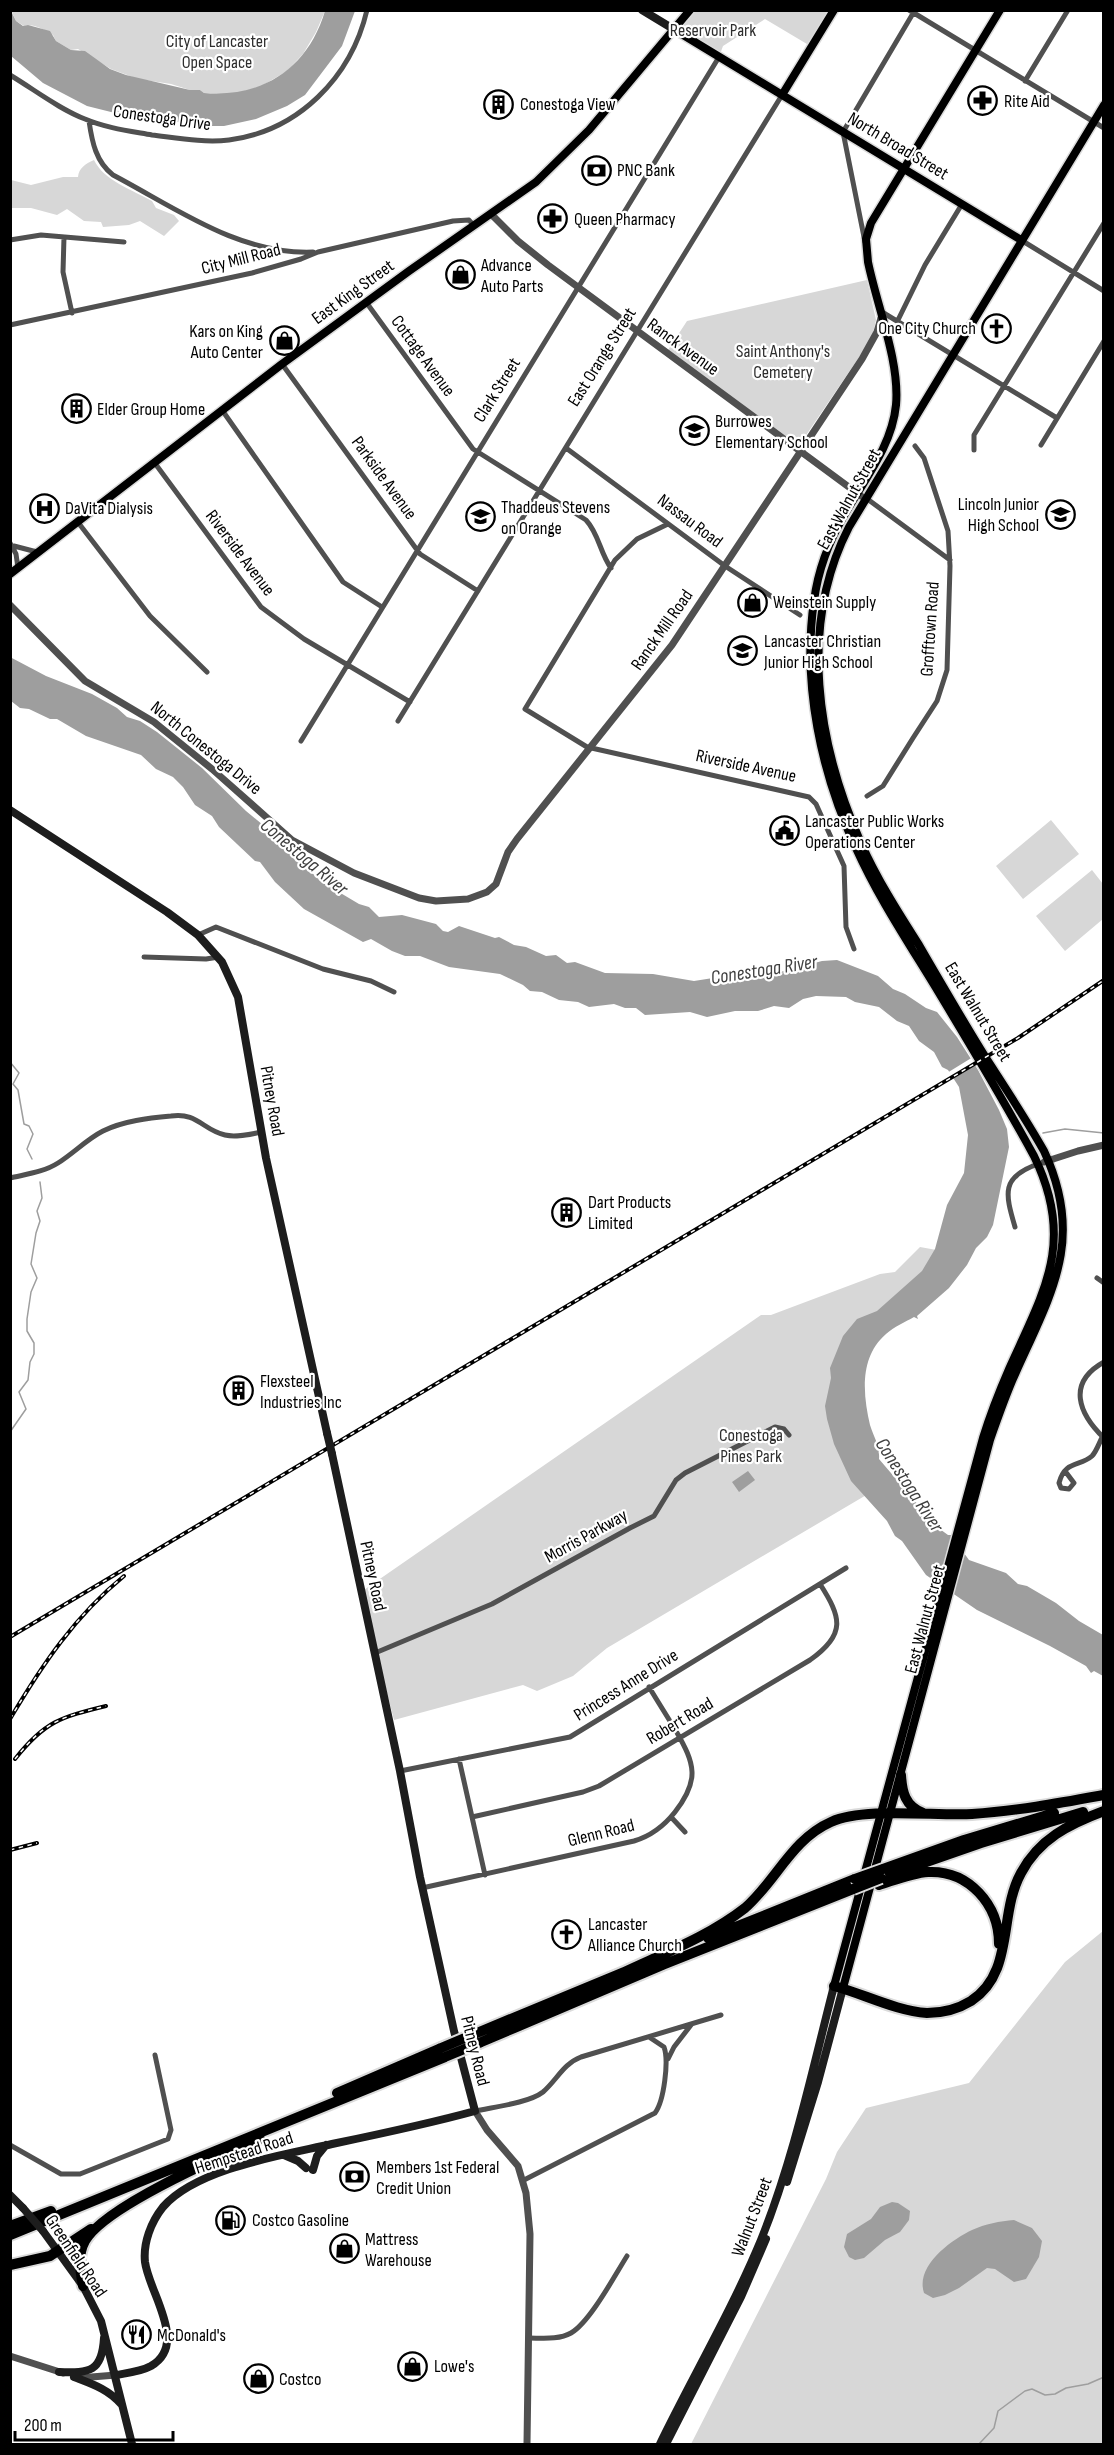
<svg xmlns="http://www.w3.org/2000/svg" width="1114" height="2455" viewBox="0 0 1114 2455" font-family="'Sofia Sans Condensed',sans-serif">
  <rect width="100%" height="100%" fill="#fff"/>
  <path fill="#d7d7d7" d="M11,10l314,1 -9,21 -13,22 -16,17 -27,16 -27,7 -29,-1 -4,-3h-10l-19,-6 -33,-5 -27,-10 -33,-20 -7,1 -15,-9 -3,-6c-9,-5 -19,-12 -29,-9l-8,-5z
    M690,11h144l-22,36 -47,-28 -42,27 -4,11 -44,-27z
    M94,160c10,21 39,30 58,41l4,7 18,7 5,6 -15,15 -24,-15 -11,4 -26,2 -2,-5 -17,-1 -17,-12 -10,6 -26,-7h-20v-28l20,5 32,-8h15c1,-9 7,-13 16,-17z
    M867,280l9,40 -4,18 -74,109 -130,-97 19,-29z
    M1051,820l28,34 -56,45 -27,-33z
    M1092,870l11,14v35l-38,32 -29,-35z
    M920,1247l33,6 -103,121 18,120 -261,154 -34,28 -36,15 -14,-6 -129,35 -33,-128 400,-277h10l109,-41 15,-2z
    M1103,1931v513h-412l135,-265 11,-27 29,-44 103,-25 96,-121z"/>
  <path fill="#9e9e9e" d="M11,11l5,10 7,5 5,-1 22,6 6,10 15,9 14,1 25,18 16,6 64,15h10l4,3c59,5 104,-25 121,-82h30l-13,35 -37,49 -18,11 -31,13 -32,7h-25l-43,-8 -29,-2 -40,-10 -44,-23 -32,-27z
    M10,657l36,19 46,18 25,14 10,9 13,4 17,11 45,36 44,43 23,19 12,15 41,37 37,22 10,3 10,10 23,-2 34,9 7,7 5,1 11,-6 36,12 4,-1 15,8 12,2 20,9 10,-1 11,8 8,-1 30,11 48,1 41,7 19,-3 37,2 33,-9 13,3 7,-8 19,-5 15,-1 41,16 15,13 12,5 21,14 11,4 20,25 21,33 21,40 8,19 2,18 -16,78 -6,12 -11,11 -9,17 -18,23 -32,28 1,3 -4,-2c-9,5 -20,10 -28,17 -27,23 -23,61 -16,91 4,13 10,20 9,34l58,68 11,8h3l18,25 37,13 12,11 9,2 29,17 23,18 24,14v41l-9,-5 -3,2 -5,-7 -36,-20 -73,-36 -51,-35 -24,-34 -7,-5 -8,-15 -36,-40 -17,-37 -7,-25 -2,-13 6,-28 -1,-10 13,-32 14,-17 20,-8 45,-40 13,-22 12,-44 17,-32 4,-38 -9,-48 -11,-17 -6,-3 -8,-15 -15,-11 -10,-15 -12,-5 -18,-14 -24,-5 -9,-5 -30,-1 -13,3 -14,9 -15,-2 -16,5h-23l-28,6 -17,-5 -45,3 -9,-7h-11l-11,-4 -25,3 -11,-5 -19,-2 -17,-8 -12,-1 -7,-6 -23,-11 -51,-7 -29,-11h-15l-13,-5 -21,-12 -8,3 -59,-33 -29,-27 -15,-20 -5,-1 -36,-34 -7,-11 -17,-11 -12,-18 -10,-10 -17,-8 -15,-14 -55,-19 -29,-17h-7l-21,-10 -9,-1 -9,-7z
    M748,1471l7,9 -16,12 -7,-10z
    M892,2202l6,1 12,8 -1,9 -9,12 -15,8 -21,18 -9,2 -6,-3 -5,-10 3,-13 24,-15 9,-12z
    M1014,2220l18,8 10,13 -3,16 -13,22 -12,3 -19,-13 -8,-1 -28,20 -14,7 -12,3 -9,-5c-9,-27 27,-53 48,-63 13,-6 28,-9 42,-10z"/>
  <path fill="#fff" d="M973,1057l4,5 -27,17 -3,-6z"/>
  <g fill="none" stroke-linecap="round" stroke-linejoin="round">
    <path stroke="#9e9e9e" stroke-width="1.5" d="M10,1062l9,11 -6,11 5,6 6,34 5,2 4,8 -6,15 5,10
      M1043,1133l22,-4 39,4
      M10,1432l16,-23 -7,-17 9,-12 2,-18 4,-8v-11l-7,-12v-12l4,-27 6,-14 -6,-14 5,-31 4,-12 -3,-10 5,-13 -2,-16
      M979,2444l15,-16 4,-17 27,-20 7,-2 13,6 10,-1 11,-6 22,-4 16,-7"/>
    <defs>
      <path id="primary" d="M675,30l346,210
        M782,95l52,-85
        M10,574l272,-210 127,-93 127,-89 53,-52 101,-120
        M834,1986l149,-548c7,-23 16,-46 26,-69 35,-78 67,-127 25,-213 -31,-57 -65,-113 -98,-168 -28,-46 -58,-91 -80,-140 -35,-74 -54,-165 -42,-247 4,-31 15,-60 31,-87 19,-34 47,-68 51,-109 4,-43 -19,-99 -28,-143l-2,-23 5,-16 129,-213
        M843,1988l147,-548c8,-23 16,-46 26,-68 36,-80 69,-133 28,-221 -18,-32 -38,-62 -58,-93 -23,-37 -45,-75 -67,-113 -21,-33 -42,-66 -58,-102 -44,-99 -63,-217 -12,-316l255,-422"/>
      <path id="motorway" d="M901,1775c1,17 4,31 22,38
        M883,1869l81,-29 90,-27
        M889,1875l92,-32 102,-31
        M879,1885c16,-5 33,-12 49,-13 41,-2 71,33 71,72
        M708,1938l147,-59
        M620,1974c42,-20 88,-37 125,-66 31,-27 47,-69 86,-86 33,-15 103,-6 141,-8 45,-3 88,-11 132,-19
        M834,1986c30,8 62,25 93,27 15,0 31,-4 44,-12 44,-29 27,-86 50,-128 18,-34 48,-49 83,-62
        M472,2035l152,-63
        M479,2043l186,-79 188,-75
        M337,2093l104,-45
        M10,2226l41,-15
        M10,2235l435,-178
        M10,2265l40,-9 41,-27
        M83,2286c-3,-16 -6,-30 2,-45 19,-34 136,-85 175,-102"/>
    </defs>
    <use href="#primary" stroke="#dbdbdb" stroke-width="11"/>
    <use href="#motorway" stroke="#dbdbdb" stroke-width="14"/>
    <path stroke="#505050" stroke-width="5" d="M909,10l195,118
      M10,75c25,15 49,34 75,44 21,9 45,12 67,16 25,3 52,8 77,5 69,-9 122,-62 138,-130
      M1025,81l43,-71
      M89,121c3,21 7,41 24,54 63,33 126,80 200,77
      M64,237l-1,35 9,41
      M10,240l31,-5 83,7
      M1021,240l83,51
      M865,242l-22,-110 72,-122
      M366,302l107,147 113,71c13,14 14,33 25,48
      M882,312l175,106
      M898,320l27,-55 37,-61
      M10,325l242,-52 49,-14 17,-7 135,-31 16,-1 5,6
      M282,364l138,190 58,37
      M222,410l121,172 39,25
      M1041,445l63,-104
      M566,448l159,118 75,49
      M974,450v-15l130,-212
      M154,462l107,145 43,32 106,63
      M866,498l84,62
      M77,521l73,95 57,56
      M668,524l-31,15 -22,21 -90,149 62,38 222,50 7,7 28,62 2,61 8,22
      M10,543l6,11 2,14
      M14,546l23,6
      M398,721l384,-626
      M301,741l418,-684
      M867,796l16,-10 30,-48 24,-37 10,-31 3,-104 -2,-35 -24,-73 -9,-12
      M198,935l18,-8 107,42 48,12 23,11
      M144,957l62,2 13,-2
      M10,1178c17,-4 34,-6 48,-15 16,-10 29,-24 45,-32 20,-10 46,-13 68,-15 26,-4 32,14 54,19 12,3 25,-1 37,-3
      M1015,1227c-10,-34 -14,-50 23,-63
      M1097,1278l7,5
      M1104,1362c-38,21 -25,52 0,76
      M1065,1471l9,12 -5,6 -8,-1 -2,-5c6,-23 21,-16 33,-27 5,-5 8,-16 12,-22
      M375,1653l117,-49 138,-76 24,-12 22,-36 9,-7 90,-46 9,2 5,6
      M459,1759l26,116
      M400,1771l170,-34 276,-169
      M472,1817l111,-25 16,-6 211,-126c37,-26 31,-43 10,-76
      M671,1817l14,15
      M422,1888l212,-47c17,-5 30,-15 41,-29 25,-32 20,-48 1,-81 -9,-15 -18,-29 -27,-44
      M668,2059l6,-12 17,-22
      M475,2111c18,-4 54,-8 68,-19 14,-12 20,-28 38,-35l140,-42
      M10,2145l51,29h19l88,-35 3,-9 -16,-75
      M524,2180l131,-67c9,-12 14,-52 9,-66l-15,-10
      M529,2338c13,0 30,2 42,-5 19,-11 44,-58 56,-77"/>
    <path stroke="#505050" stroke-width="7" d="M491,214l27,27 30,24 313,231
      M10,605l75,76 69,41 58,47 80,71 62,33 65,25 17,3 32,-2 19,-7 9,-8 12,-32 9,-13 155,-194 190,-286 15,-27 4,-14
      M1044,1162l34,-11 26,-6
      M475,2111l12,19 31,36 8,27 4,41 -3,210
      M10,2356l53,17
      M79,2378l37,-3"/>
    <path stroke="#1d1d1d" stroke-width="8" d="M642,10l33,20
      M10,810l157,102 31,23 24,27 16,35 28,161 61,275
      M284,2155l14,6 8,7
      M313,2170l4,-14 9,-11
      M787,2182l31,-100 25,-94
      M10,2195l13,13
      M43,2231l40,55 18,35 31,123
      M59,2372c31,1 43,0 45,-34
      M116,2375c11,-2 24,-3 35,-9 38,-22 -2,-73 -6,-104 -2,-19 6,-40 18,-55 34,-39 121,-52 169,-63 48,-10 96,-20 143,-33l-21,-80 -34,-154 -20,-106 -68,-317
      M74,2377c18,7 34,12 47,27
      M660,2444c33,-68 72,-134 101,-204 33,-82 51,-169 73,-254
      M666,2444l75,-147 25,-58"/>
    <use href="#primary" stroke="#000" stroke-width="8"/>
    <use href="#motorway" stroke="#000" stroke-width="10"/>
    <defs>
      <path id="rail" d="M10,1637l1008,-599 86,-58
        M10,1719c32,-54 65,-103 114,-143
        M15,1759c30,-38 46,-42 91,-53
        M10,1850l27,-7"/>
    </defs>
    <use href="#rail" stroke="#000" stroke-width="4"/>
    <use href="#rail" stroke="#fff" stroke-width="1.5" stroke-dasharray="4.5" stroke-linecap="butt"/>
    <defs>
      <path id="motorway-bridge" d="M855,1879l28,-10
        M853,1889l28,-11
        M441,2048l31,-13
        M445,2057l34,-14"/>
    </defs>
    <use href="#motorway-bridge" stroke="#dbdbdb" stroke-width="14" stroke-linecap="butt"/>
    <path stroke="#1d1d1d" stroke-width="8" d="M327,1433l5,21
      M23,2208l20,23"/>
    <use href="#motorway-bridge" stroke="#000" stroke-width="10"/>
  </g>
  <defs>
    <symbol id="pharmacy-ring" viewBox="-11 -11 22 22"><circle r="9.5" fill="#fff" stroke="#000" stroke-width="1.5"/><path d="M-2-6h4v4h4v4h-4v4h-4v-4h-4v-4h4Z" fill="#000"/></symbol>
    <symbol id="building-ring" viewBox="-11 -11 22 22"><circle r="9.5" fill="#fff" stroke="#000" stroke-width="1.5"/><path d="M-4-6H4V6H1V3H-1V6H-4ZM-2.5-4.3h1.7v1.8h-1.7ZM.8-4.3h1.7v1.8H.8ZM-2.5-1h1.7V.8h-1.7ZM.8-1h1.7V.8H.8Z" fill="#000"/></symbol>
    <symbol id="bank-ring" viewBox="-11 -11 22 22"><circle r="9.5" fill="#fff" stroke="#000" stroke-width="1.5"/><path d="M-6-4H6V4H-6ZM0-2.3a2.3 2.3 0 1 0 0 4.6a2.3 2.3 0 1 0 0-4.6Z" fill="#000"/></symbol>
    <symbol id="shop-ring" viewBox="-11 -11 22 22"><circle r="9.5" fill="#fff" stroke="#000" stroke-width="1.5"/><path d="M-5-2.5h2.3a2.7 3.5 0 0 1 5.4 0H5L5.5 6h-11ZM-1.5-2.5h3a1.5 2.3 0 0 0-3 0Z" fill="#000"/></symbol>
    <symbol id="church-ring" viewBox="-11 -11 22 22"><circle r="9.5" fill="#fff" stroke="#000" stroke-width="1.5"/><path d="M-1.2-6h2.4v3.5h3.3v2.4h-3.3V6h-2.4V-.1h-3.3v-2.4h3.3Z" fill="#000"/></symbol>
    <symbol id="school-ring" viewBox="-11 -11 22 22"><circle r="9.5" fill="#fff" stroke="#000" stroke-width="1.5"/><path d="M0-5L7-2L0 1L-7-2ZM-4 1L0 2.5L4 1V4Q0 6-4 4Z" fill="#000"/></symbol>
    <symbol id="hospital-ring" viewBox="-11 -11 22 22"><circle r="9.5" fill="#fff" stroke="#000" stroke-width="1.5"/><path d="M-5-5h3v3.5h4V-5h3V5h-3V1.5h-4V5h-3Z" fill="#000"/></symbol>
    <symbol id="university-ring" viewBox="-11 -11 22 22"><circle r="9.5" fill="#fff" stroke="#000" stroke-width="1.5"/><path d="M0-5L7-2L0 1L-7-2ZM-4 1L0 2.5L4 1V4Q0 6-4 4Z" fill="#000"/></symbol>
    <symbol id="civic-ring" viewBox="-11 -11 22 22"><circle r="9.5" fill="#fff" stroke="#000" stroke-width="1.5"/><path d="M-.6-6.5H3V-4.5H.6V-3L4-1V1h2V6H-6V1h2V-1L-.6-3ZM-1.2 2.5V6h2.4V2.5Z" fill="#000"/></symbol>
    <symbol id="fuel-ring" viewBox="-11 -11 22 22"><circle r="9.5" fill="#fff" stroke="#000" stroke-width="1.5"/><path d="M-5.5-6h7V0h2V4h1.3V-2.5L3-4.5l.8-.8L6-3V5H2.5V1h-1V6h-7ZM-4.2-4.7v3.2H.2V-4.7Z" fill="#000"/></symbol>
    <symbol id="restaurant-ring" viewBox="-11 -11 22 22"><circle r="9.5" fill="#fff" stroke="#000" stroke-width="1.5"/><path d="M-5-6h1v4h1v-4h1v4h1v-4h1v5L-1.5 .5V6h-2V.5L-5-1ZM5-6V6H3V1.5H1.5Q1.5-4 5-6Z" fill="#000"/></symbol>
  </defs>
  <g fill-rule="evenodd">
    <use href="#pharmacy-ring" x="966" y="84" width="33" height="33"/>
    <use href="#building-ring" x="482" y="88" width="33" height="33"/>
    <use href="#bank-ring" x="580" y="154" width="33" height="33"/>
    <use href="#pharmacy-ring" x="536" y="202" width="33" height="33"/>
    <use href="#shop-ring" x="444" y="258" width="33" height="33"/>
    <use href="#church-ring" x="980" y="312" width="33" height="33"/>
    <use href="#shop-ring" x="268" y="324" width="33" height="33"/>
    <use href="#building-ring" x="60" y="392" width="33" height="33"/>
    <use href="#school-ring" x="678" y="414" width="33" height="33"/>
    <use href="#hospital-ring" x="28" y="492" width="33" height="33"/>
    <use href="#school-ring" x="1044" y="498" width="33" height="33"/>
    <use href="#university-ring" x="464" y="500" width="33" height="33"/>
    <use href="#shop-ring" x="736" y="586" width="33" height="33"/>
    <use href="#school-ring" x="726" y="634" width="33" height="33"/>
    <use href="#civic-ring" x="768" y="814" width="33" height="33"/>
    <use href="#building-ring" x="550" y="1196" width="33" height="33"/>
    <use href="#building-ring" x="222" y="1374" width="33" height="33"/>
    <use href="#church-ring" x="550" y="1918" width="33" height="33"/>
    <use href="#bank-ring" x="338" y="2160" width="33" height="33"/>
    <use href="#fuel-ring" x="214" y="2204" width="33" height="33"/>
    <use href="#shop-ring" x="328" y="2232" width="33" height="33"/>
    <use href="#restaurant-ring" x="120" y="2318" width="33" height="33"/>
    <use href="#shop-ring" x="396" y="2350" width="33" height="33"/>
    <use href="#shop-ring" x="242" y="2362" width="33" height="33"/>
  </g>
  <g text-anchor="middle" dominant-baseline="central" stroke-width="4.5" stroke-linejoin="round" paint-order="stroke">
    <g font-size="18" fill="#2e2e2e" stroke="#fff">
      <text x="713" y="30">Reservoir Park</text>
      <text x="217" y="41">City of Lancaster<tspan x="217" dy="21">Open Space</tspan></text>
      <text x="783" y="351">Saint Anthony's<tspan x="783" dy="21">Cemetery</tspan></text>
      <text x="751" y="1435">Conestoga<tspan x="751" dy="21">Pines Park</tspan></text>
    </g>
    <g font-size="18" fill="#000" stroke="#fff" text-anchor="start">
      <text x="1004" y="101">Rite Aid</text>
      <text x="520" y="104">Conestoga View</text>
      <text x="617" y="170">PNC Bank</text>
      <text x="574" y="219">Queen Pharmacy</text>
      <text x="481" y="265">Advance<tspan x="481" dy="21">Auto Parts</tspan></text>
      <text x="976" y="328" text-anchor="end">One City Church</text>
      <text x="263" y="331" text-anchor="end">Kars on King<tspan x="263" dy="21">Auto Center</tspan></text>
      <text x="97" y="409">Elder Group Home</text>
      <text x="715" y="421">Burrowes<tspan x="715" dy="21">Elementary School</tspan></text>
      <text x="1039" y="504" text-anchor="end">Lincoln Junior<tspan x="1039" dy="21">High School</tspan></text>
      <text x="501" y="507">Thaddeus Stevens<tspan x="501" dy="21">on Orange</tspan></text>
      <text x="65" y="508">DaVita Dialysis</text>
      <text x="773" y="602">Weinstein Supply</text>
      <text x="764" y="641">Lancaster Christian<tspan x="764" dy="21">Junior High School</tspan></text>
      <text x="805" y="821">Lancaster Public Works<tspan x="805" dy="21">Operations Center</tspan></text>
      <text x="588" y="1202">Dart Products<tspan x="588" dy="21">Limited</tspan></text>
      <text x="260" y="1381">Flexsteel<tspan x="260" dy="21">Industries Inc</tspan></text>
      <text x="588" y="1924">Lancaster<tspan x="588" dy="21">Alliance Church</tspan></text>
      <text x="376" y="2167">Members 1st Federal<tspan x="376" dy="21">Credit Union</tspan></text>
      <text x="252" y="2220">Costco Gasoline</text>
      <text x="365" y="2239">Mattress<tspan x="365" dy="21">Warehouse</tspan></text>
      <text x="157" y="2335">McDonald's</text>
      <text x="434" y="2366">Lowe's</text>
      <text x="279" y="2379">Costco</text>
    </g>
    <g font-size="18" fill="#000" stroke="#fff">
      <text transform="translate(162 118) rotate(8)">Conestoga Drive</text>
      <text transform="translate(898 146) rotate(31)">North Broad Street</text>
      <text transform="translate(241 259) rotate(-14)">City Mill Road</text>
      <text transform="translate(353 292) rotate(-36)">East King Street</text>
      <text transform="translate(683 347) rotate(36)">Ranck Avenue</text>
      <text transform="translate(423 356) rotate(54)">Cottage Avenue</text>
      <text transform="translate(602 357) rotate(-58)">East Orange Street</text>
      <text transform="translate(497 390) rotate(-58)">Clark Street</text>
      <text transform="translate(384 478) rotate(54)">Parkside Avenue</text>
      <text transform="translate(849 499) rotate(-61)">East Walnut Street</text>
      <text transform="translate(690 521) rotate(37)">Nassau Road</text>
      <text transform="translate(240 553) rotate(53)">Riverside Avenue</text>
      <text transform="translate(930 629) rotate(-86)">Grofftown Road</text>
      <text transform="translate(662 630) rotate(-55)">Ranck Mill Road</text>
      <text transform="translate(206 748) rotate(39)">North Conestoga Drive</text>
      <text transform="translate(746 766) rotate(12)">Riverside Avenue</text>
      <text transform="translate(978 1012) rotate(59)">East Walnut Street</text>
      <text transform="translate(272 1101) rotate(80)">Pitney Road</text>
      <text transform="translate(586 1536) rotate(-29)">Morris Parkway</text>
      <text transform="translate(373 1576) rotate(78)">Pitney Road</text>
      <text transform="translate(925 1619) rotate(-75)">East Walnut Street</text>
      <text transform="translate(626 1685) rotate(-32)">Princess Anne Drive</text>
      <text transform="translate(680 1721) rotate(-31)">Robert Road</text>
      <text transform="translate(601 1833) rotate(-14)">Glenn Road</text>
      <text transform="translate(475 2051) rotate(76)">Pitney Road</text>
      <text transform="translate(244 2153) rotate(-18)">Hempstead Road</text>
      <text transform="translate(752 2217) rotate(-69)">Walnut Street</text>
      <text transform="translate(76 2256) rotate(56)">Greenfield Road</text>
    </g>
    <g font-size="20" font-style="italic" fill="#3f3f3f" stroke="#fff">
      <text transform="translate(304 857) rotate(40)">Conestoga River</text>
      <text transform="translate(764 970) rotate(-9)">Conestoga River</text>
      <text transform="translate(909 1485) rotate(57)">Conestoga River</text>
    </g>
  </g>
  <rect width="1114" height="2455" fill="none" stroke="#000000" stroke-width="24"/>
  <path d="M15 2431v9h158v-9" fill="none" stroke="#000000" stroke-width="3"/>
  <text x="24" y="2431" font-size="18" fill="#000000" stroke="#ffffff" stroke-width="4.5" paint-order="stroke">200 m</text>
</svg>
